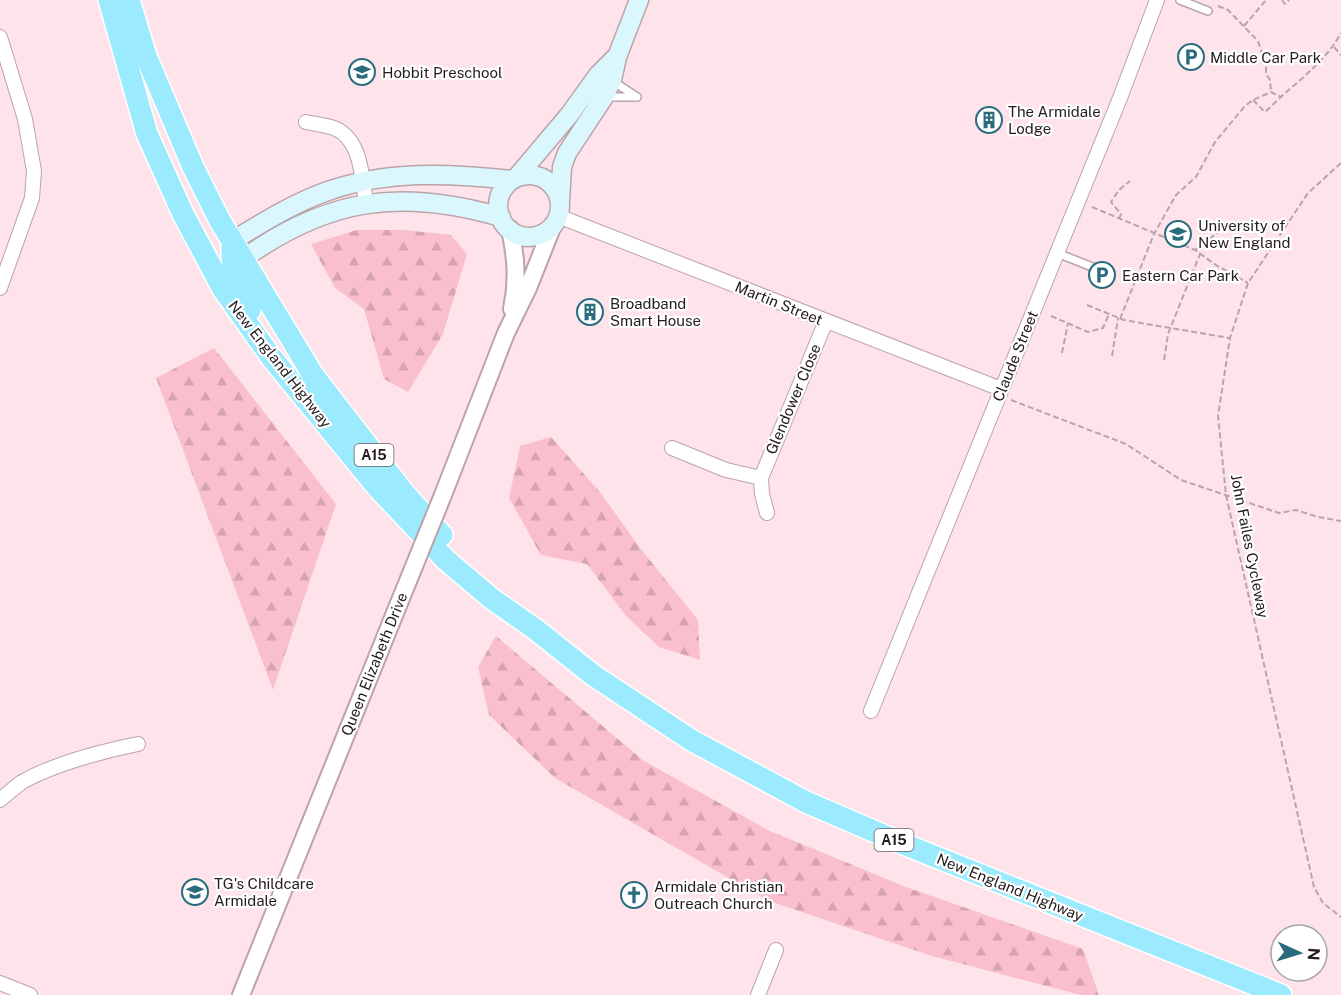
<svg xmlns="http://www.w3.org/2000/svg" width="1341" height="995" viewBox="0 0 1341 995" font-family="'Public Sans',sans-serif">
  <defs>
    <pattern id="forest-firs" width="22" height="20" patternUnits="userSpaceOnUse" patternTransform="scale(1.5)"><rect width="22" height="20" fill="#f9bfcd"/><path d="M5 1l3.5 6h-7zM16 11l3.5 6h-7z" fill="#d5a4b0"/></pattern>
  </defs>
  <rect width="100%" height="100%" fill="#fee4ea"/>
  <path fill="url(#forest-firs)" d="M357,230h48l46,5 16,19 -24,80 -35,58 -24,-13 -20,-70 -29,-21 -24,-44z
    M214,348l122,156 -63,186 -117,-312z
    M551,437l49,55 40,56 58,72 2,40 -41,-13 -33,-31 -39,-52 -46,-9 -32,-57 11,-52z
    M496,636l148,125 126,70 136,56 177,62 16,46h-18l-149,-39 -163,-55 -214,-123 -66,-63 -11,-48z"/>
  <g fill="none" stroke-linecap="round" stroke-linejoin="round">
    <defs>
      <path id="service" d="M1180,0l28,11
        M614,82l23,15
        M606,97h31
        M1057,253l43,17"/>
      <path id="minor" d="M0,37l25,82 9,52 -2,27 -32,90
        M306,122c9,2 20,3 28,6 28,11 28,51 32,75
        M558,216l443,173
        M672,448l54,22 35,8
        M767,513l-5,-19 -1,-16 65,-157
        M871,711l249,-613 37,-98
        M0,800c7,-6 15,-13 22,-18 32,-18 81,-31 116,-38
        M0,983l30,12
        M758,995l18,-45"/>
      <path id="tertiary" d="M510,229c6,28 8,52 2,80
        M443,495l63,-162 22,-45 25,-63
        M241,995l154,-382"/>
      <path id="secondary" d="M498 206a31 31 0 1 1 62 0a31 31 0 1 1-62 0Z
        M516,178l54,-64 28,-39 18,-18
        M560,201l2,-34 5,-14 37,-56 8,-17 5,-23 22,-57
        M232,241c30,-18 60,-37 93,-49 61,-22 124,-19 187,-12
        M243,259c85,-61 157,-71 258,-42"/>
      <path id="trunk" d="M109,0l38,134 36,80 40,75 48,68 107,131 68,72 46,39 43,30 58,46 98,65 115,62 100,43 375,150
        M129,0l17,56 47,111 27,54 93,154 91,118 38,42
        M232,247c-1,24 7,42 18,63"/>
    </defs>
    <use href="#service" stroke="#bba3a8" stroke-width="10"/>
    <use href="#minor" stroke="#bba3a8" stroke-width="16"/>
    <use href="#tertiary" stroke="#bba3a8" stroke-width="20"/>
    <use href="#secondary" stroke="#bba3a8" stroke-width="21"/>
    <use href="#trunk" stroke="#fff" stroke-width="24"/>
    <path stroke="#b9a4a9" stroke-width="2" stroke-dasharray="6 3" stroke-linecap="butt" d="M1282,0l3,4 4,-4
      M1218,6l10,4 30,31 8,24v9l4,6 1,12
      M1244,26l22,-26
      M1334,47l7,8
      M1253,100l12,12 16,-15
      M1341,163l-33,30 -60,90 -18,55 -12,78 8,79 88,392 9,16 18,14
      M1092,207l103,43 21,15 32,18
      M1119,219l2,-5 -10,-12 8,-12 11,-9
      M1195,250l35,-27
      M1087,305l37,15 105,18
      M1051,316l37,16 15,-4 6,-14
      M1120,319l34,-85 22,-39 20,-18 19,-35 30,-36 8,-6 18,-8 10,5c22,-20 46,-38 60,-64
      M1062,353l6,-30
      M1112,356l6,-38
      M1164,360l4,-26 32,-80
      M1011,400l115,44 55,36 98,33 17,-3 22,7 23,4"/>
    <use href="#service" stroke="#fff" stroke-width="7"/>
    <use href="#minor" stroke="#fff" stroke-width="14"/>
    <use href="#tertiary" stroke="#fff" stroke-width="16"/>
    <use href="#secondary" stroke="#daf7fe" stroke-width="18"/>
    <use href="#trunk" stroke="#9ceafe" stroke-width="21"/>
    <defs>
      <path id="tertiary-bridge" d="M395,613l48,-118"/>
    </defs>
    <use href="#tertiary-bridge" stroke="#bba3a8" stroke-width="20" stroke-linecap="butt"/>
    <use href="#tertiary-bridge" stroke="#fff" stroke-width="16"/>
  </g>
  <defs>
    <symbol id="parking-ring" viewBox="-11 -11 22 22"><circle r="9.5" fill="#fff" stroke="#286c7d" stroke-width="1.5"/><path d="M-3.5-5.5H1a3.5 3.5 0 0 1 0 7H-1V5.5H-3.5ZM-1-3.4V-.6H.8a1.4 1.4 0 0 0 0-2.8Z" fill="#286c7d"/></symbol>
    <symbol id="school-ring" viewBox="-11 -11 22 22"><circle r="9.5" fill="#fff" stroke="#286c7d" stroke-width="1.5"/><path d="M0-5L7-2L0 1L-7-2ZM-4 1L0 2.5L4 1V4Q0 6-4 4Z" fill="#286c7d"/></symbol>
    <symbol id="building-ring" viewBox="-11 -11 22 22"><circle r="9.5" fill="#fff" stroke="#286c7d" stroke-width="1.5"/><path d="M-4-6H4V6H1V3H-1V6H-4ZM-2.5-4.3h1.7v1.8h-1.7ZM.8-4.3h1.7v1.8H.8ZM-2.5-1h1.7V.8h-1.7ZM.8-1h1.7V.8H.8Z" fill="#286c7d"/></symbol>
    <symbol id="university-ring" viewBox="-11 -11 22 22"><circle r="9.5" fill="#fff" stroke="#286c7d" stroke-width="1.5"/><path d="M0-5L7-2L0 1L-7-2ZM-4 1L0 2.5L4 1V4Q0 6-4 4Z" fill="#286c7d"/></symbol>
    <symbol id="church-ring" viewBox="-11 -11 22 22"><circle r="9.5" fill="#fff" stroke="#286c7d" stroke-width="1.5"/><path d="M-1.2-6h2.4v3.5h3.3v2.4h-3.3V6h-2.4V-.1h-3.3v-2.4h3.3Z" fill="#286c7d"/></symbol>
  </defs>
  <g fill-rule="evenodd">
    <use href="#parking-ring" x="1176" y="42" width="30" height="30"/>
    <use href="#school-ring" x="347" y="57" width="30" height="30"/>
    <use href="#building-ring" x="974" y="105" width="30" height="30"/>
    <use href="#university-ring" x="1163" y="219" width="30" height="30"/>
    <use href="#parking-ring" x="1087" y="260" width="30" height="30"/>
    <use href="#building-ring" x="575" y="297" width="30" height="30"/>
    <use href="#school-ring" x="180" y="877" width="30" height="30"/>
    <use href="#church-ring" x="619" y="880" width="30" height="30"/>
  </g>
  <g text-anchor="middle" dominant-baseline="central" stroke-width="4.5" stroke-linejoin="round" paint-order="stroke">
    <g fill="#fff" stroke="#665f61" stroke-width="1.5">
      <rect x="354.5" y="444" width="39" height="22" rx="4.5"/>
      <rect x="874.5" y="829" width="39" height="22" rx="4.5"/>
    </g>
    <g font-size="14" font-weight="bold" fill="#241b1d">
      <text x="374" y="455">A15</text>
      <text x="894" y="840">A15</text>
    </g>
    <g font-size="15" fill="#241b1d" stroke="#fff" text-anchor="start">
      <text x="1210" y="57">Middle Car Park</text>
      <text x="382" y="72">Hobbit Preschool</text>
      <text x="1008" y="111">The Armidale<tspan x="1008" dy="17">Lodge</tspan></text>
      <text x="1198" y="225">University of<tspan x="1198" dy="17">New England</tspan></text>
      <text x="1122" y="275">Eastern Car Park</text>
      <text x="610" y="303">Broadband<tspan x="610" dy="17">Smart House</tspan></text>
      <text x="214" y="883">TG's Childcare<tspan x="214" dy="17">Armidale</tspan></text>
      <text x="654" y="886">Armidale Christian<tspan x="654" dy="17">Outreach Church</tspan></text>
    </g>
    <g font-size="15" fill="#241b1d" stroke="#fff">
      <text transform="translate(779 303) rotate(22)">Martin Street</text>
      <text transform="translate(1015 356) rotate(-68)">Claude Street</text>
      <text transform="translate(280 364) rotate(52)">New England Highway</text>
      <text transform="translate(793 399) rotate(-67)">Glendower Close</text>
      <text transform="translate(1250 546) rotate(79)">John Failes Cycleway</text>
      <text transform="translate(374 664) rotate(-68)">Queen Elizabeth Drive</text>
      <text transform="translate(1010 887) rotate(22)">New England Highway</text>
    </g>
  </g>
  <g transform="translate(1299 953) rotate(94)"><circle r="28" fill="#ffffff" stroke="#a7a4a5" stroke-width="1.5"/>
  <path d="M0-4.5L10 22L0 15L-10 22Z" fill="#286c7d"/>
  <text y="-9" font-size="16" font-weight="bold" text-anchor="middle" fill="#241b1d">N</text>
  </g>
</svg>
